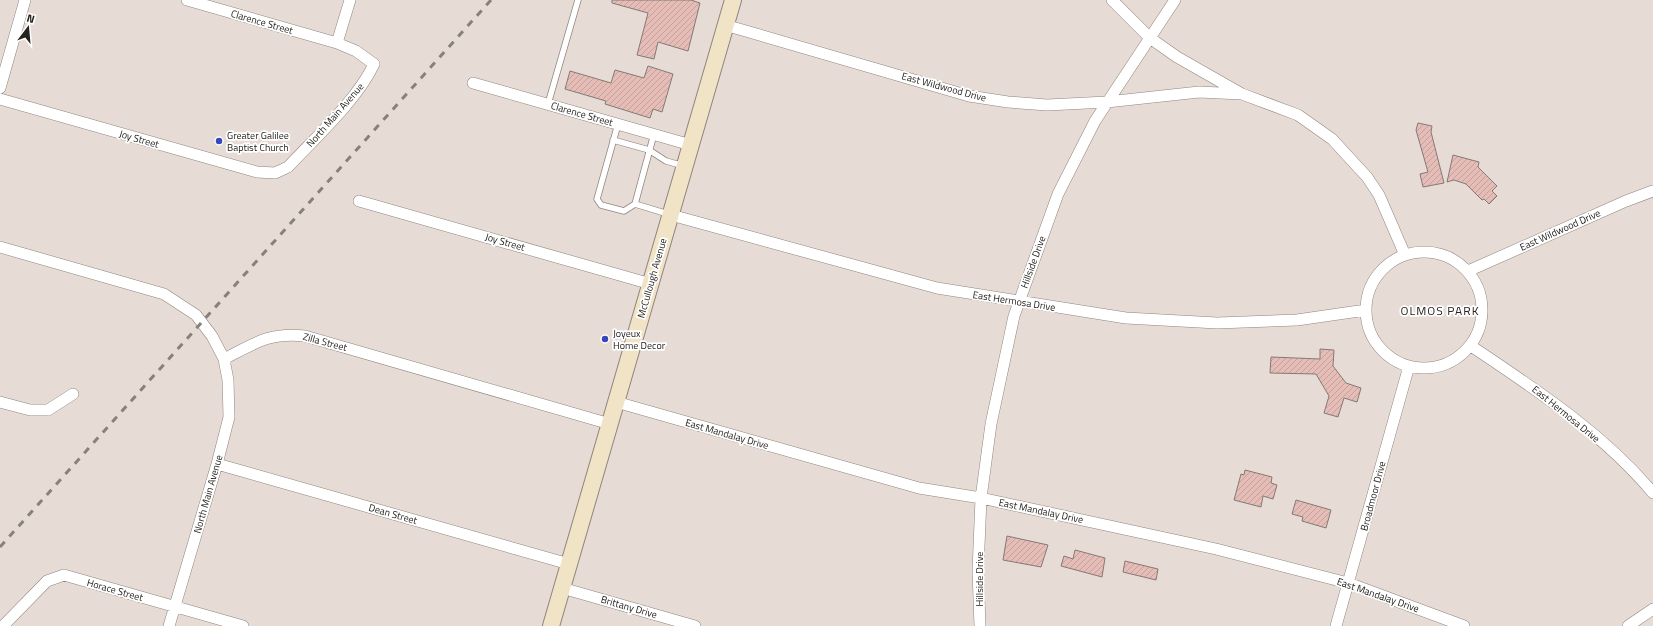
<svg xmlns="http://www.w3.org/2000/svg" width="1653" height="626" viewBox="0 0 1653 626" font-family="'Titillium Web',sans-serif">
  <defs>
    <pattern id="building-hatch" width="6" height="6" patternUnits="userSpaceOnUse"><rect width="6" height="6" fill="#e6bcb7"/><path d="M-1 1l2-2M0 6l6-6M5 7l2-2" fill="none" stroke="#c5a19d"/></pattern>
  </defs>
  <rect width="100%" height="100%" fill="#e6dcd5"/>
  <path fill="url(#building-hatch)" stroke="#847977" d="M612,0h79l9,3 -12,48 -30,-9 -4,17 -17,-4 11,-42 -36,-10z
    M648,66l25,8 -11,38 -9,-3 -3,9 -45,-14 1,-3 -41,-12 5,-18 41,12 4,-13 29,8z
    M1418,123l14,3 -1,6 13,51 -21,4 -3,-13 8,-2 -12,-42z
    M1453,155l26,7 -1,5 19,19 -5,5 5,5 -8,8 -5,-5 -2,1 -16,-16 -12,-4 -7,2z
    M1320,349l14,1 -1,16 13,17 15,5 -4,14 -13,-4 -6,19 -14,-4 5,-17 -13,-22 -46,-1 1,-16 49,2z
    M1245,470l27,7 -1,6 6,2 -4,14 -10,-3 -2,11 -27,-7 7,-26 3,1z
    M1296,500l35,10 -5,18 -24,-7 1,-4 -11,-3z
    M1007,536l41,9 -7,22 -38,-7z
    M1075,550l30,8 -3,19 -41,-11 3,-10 9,3z
    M1125,561l33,8 -2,11 -33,-8z"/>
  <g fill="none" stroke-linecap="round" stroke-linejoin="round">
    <defs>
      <path id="service" d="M548,104l30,-104
        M618,124l-21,75 4,6 23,6 11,-7 33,10
        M613,140l36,10 17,11 18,5
        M635,204l19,-70"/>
      <path id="minor" d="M1112,0l38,38 27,19 65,37 56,21 34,24 35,38 12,18 26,60
        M725,25l244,71 39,6 39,3 60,-3 92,-10 43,2
        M337,43l13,-43
        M473,83l218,62
        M0,88l25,-88
        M0,99l257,73 18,1 13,-6c27,-29 70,-68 86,-103l-18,-13 -19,-8 -150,-43
        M359,201l292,83
        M671,215l266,73 189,30 91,5 80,-3 69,-10
        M0,247l164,47 32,21 16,21 12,23 4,21 1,37 -12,47 -48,162
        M1366 310a58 58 0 1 1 116 0a58 58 0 1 1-116 0Z
        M1468,271l158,-70 27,-10
        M1471,346c64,43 132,87 182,147
        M224,359c31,-16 46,-27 81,-23l305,88
        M0,402l30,8h18l25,-16
        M616,402l303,86 62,10 235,51 132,34 116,43
        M217,464l352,100
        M562,588l133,38
        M3,626l44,-45 17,-6 179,51
        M980,626l-2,-55 3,-73 10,-74 23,-108 44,-122 37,-73 80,-121
        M1336,626l73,-260
        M1628,626l25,-17"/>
      <path id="secondary" d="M551,626l182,-626"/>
    </defs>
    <use href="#service" stroke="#8f857f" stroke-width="7"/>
    <use href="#minor" stroke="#8f857f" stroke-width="12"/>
    <use href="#secondary" stroke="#8f857f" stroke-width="18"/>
    <use href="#service" stroke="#fff" stroke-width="5.5"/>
    <use href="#minor" stroke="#fff" stroke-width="11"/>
    <use href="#secondary" stroke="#f1e3c5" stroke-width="16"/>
    <path stroke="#87807b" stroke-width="3" stroke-dasharray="7 7" stroke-linecap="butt" d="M0,547l491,-547"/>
  </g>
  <g fill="#3647b9" stroke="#fff" stroke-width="1.5">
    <circle cx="219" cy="141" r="4"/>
    <circle cx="605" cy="339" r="4"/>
  </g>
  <g text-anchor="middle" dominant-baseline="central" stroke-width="3.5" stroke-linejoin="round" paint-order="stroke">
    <g font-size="10" fill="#25221f" stroke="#fff">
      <text transform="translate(262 22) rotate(16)">Clarence Street</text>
      <text transform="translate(944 87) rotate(15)">East Wildwood Drive</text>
      <text transform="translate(582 114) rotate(16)">Clarence Street</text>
      <text transform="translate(335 115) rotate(-49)">North Main Avenue</text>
      <text transform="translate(139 139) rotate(16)">Joy Street</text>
      <text transform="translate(1560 230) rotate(-24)">East Wildwood Drive</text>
      <text transform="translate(505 242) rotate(16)">Joy Street</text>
      <text transform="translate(1033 262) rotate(-70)">Hillside Drive</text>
      <text transform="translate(652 278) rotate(-74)">McCullough Avenue</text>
      <text transform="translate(1014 301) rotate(9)">East Hermosa Drive</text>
      <text transform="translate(325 342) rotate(15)">Zilla Street</text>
      <text transform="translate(1566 414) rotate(39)">East Hermosa Drive</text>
      <text transform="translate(727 434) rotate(16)">East Mandalay Drive</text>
      <text transform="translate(208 494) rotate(-74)">North Main Avenue</text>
      <text transform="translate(1373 496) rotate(-75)">Broadmoor Drive</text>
      <text transform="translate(1041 511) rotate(12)">East Mandalay Drive</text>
      <text transform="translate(393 514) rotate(16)">Dean Street</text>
      <text transform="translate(979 579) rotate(-90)">Hillside Drive</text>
      <text transform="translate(115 590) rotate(16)">Horace Street</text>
      <text transform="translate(1378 595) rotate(19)">East Mandalay Drive</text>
      <text transform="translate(629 607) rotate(16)">Brittany Drive</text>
    </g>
    <g font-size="10" fill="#25221f" stroke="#fff" text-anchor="start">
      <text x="227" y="135">Greater Galilee<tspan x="227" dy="12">Baptist Church</tspan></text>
      <text x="613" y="333">Joyeux<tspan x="613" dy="12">Home Decor</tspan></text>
    </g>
    <g font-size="12" letter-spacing="1" fill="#25221f" stroke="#fff">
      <text x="1440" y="310">OLMOS PARK</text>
    </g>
  </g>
  <g transform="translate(28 28) rotate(16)" stroke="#ffffff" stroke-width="3" paint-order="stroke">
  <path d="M0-3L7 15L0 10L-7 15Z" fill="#25221f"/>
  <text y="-6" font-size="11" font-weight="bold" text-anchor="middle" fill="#25221f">N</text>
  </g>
</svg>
